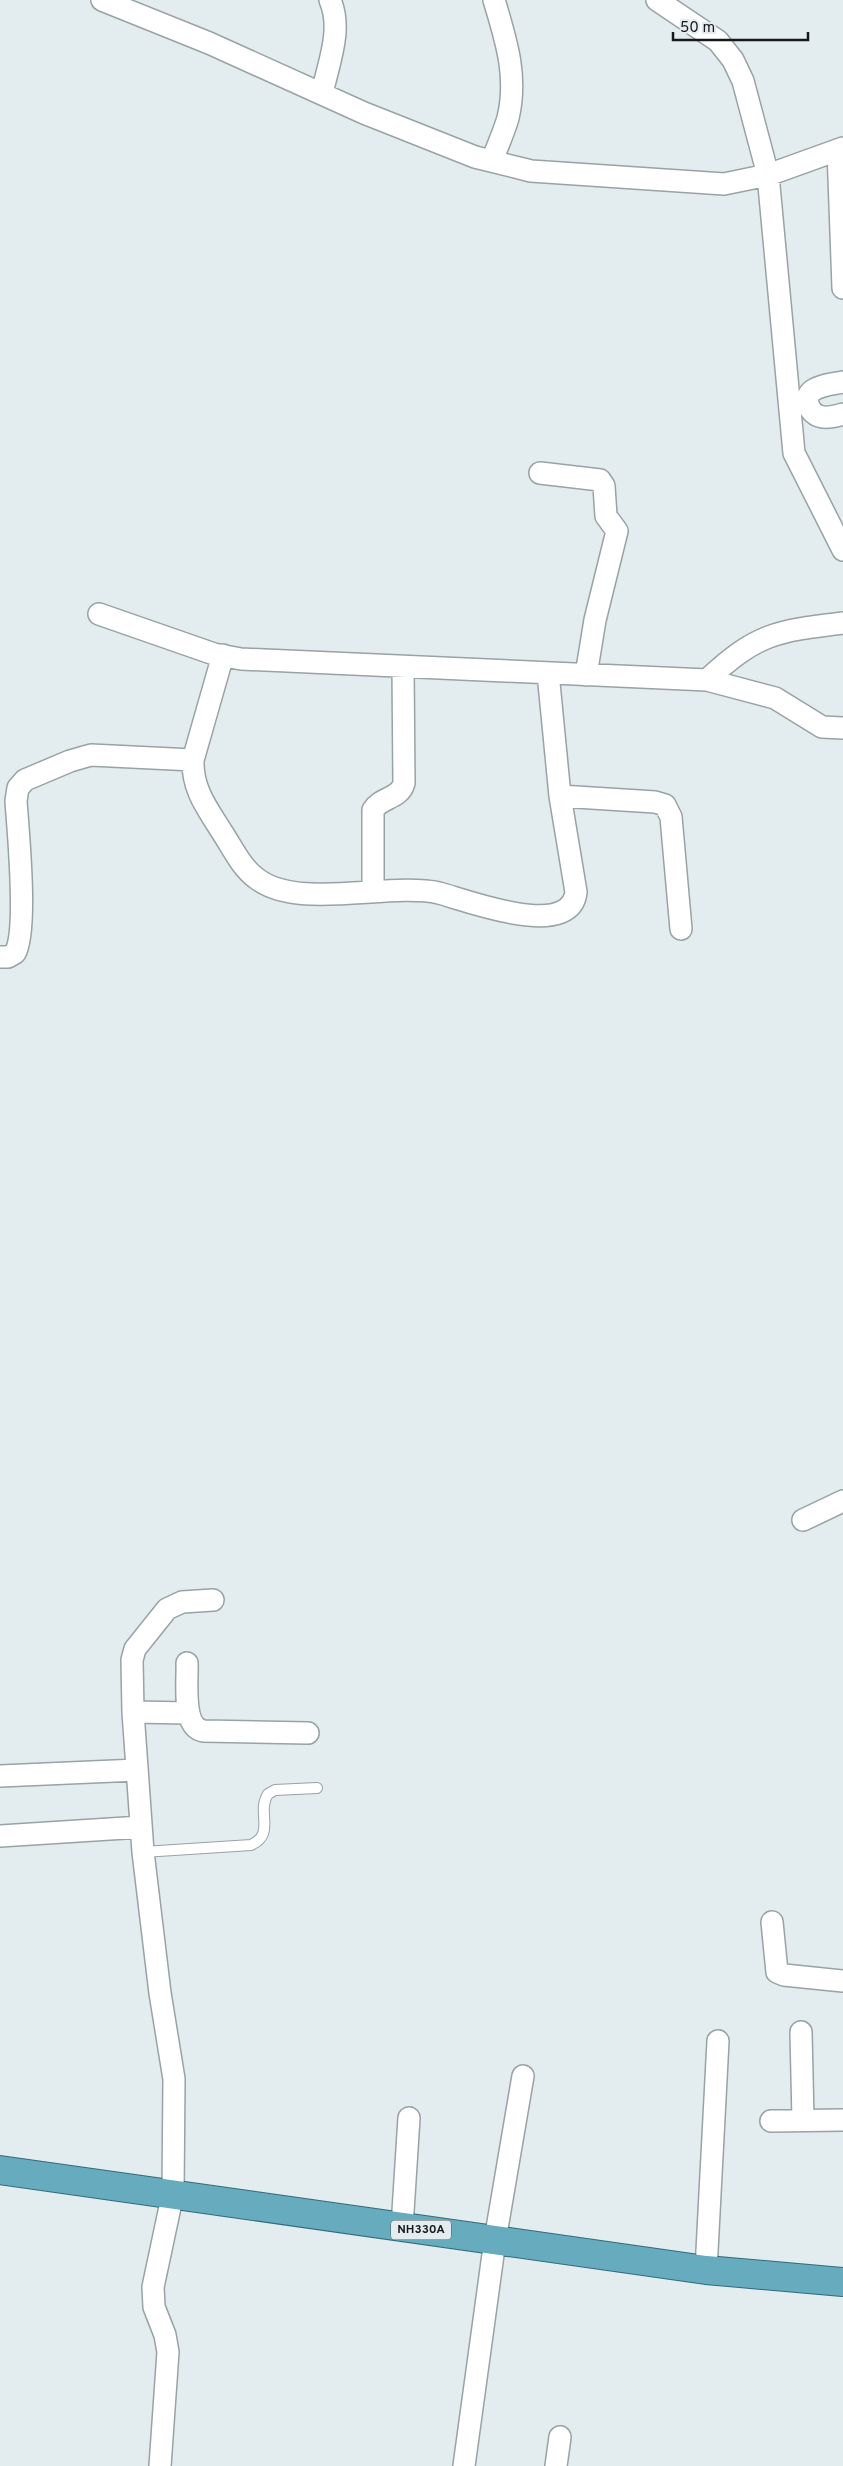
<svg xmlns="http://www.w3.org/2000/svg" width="843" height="2466" viewBox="0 0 843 2466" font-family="Overpass,sans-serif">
  <rect width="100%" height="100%" fill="#e3ecee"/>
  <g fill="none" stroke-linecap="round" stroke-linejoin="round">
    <defs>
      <path id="service" d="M143,1852l108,-7c25,-11 5,-33 17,-51l7,-4 42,-2"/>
      <path id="minor" d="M102,0l107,43 155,70 111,44 56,14 193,13 44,-9 75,-27
        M657,0l61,41 15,19 10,21 25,94 26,278 49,97
        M322,94c6,-30 21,-64 8,-94
        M838,150l5,138
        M492,161c5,-14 12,-29 16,-43 10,-42 -2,-78 -14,-118
        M843,382c-10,2 -23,3 -31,9 -9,7 -3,22 7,25 7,3 17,0 24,-2
        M540,473l60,7 4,6 2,30 11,15 -22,89 -9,55
        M99,614l115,40 27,5 466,21 68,18 47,29 21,1
        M223,655l-30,105c-1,29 14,48 29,72 10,15 19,35 34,46 41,33 132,4 183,15 27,7 132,48 137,-1l-16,-96 -12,-123
        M707,680c50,-47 70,-49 136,-57
        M560,796l95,6 10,3 6,12 10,112
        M373,892v-82c8,-13 27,-11 31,-27l-1,-116
        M0,957h8l7,-4c13,-22 3,-123 1,-152l2,-13 7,-8 45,-19 21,-6 102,5
        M803,1520l40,-19
        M187,1663c1,18 -6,65 17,68l104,2
        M133,1712l55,1
        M0,1776l137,-6
        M0,1836l141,-9
        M772,1922l5,50 7,3 59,6
        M801,2032l2,88
        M771,2121l72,-1
        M402,2227l7,-109
        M706,2270l12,-229
        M160,2466l8,-114 -3,-17 -11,-28 -1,-20 20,-94 1,-114 -14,-86 -17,-141 -10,-140 -1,-52 3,-11 32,-40 15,-7 31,-2
        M464,2466l31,-226 28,-164
        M556,2466l4,-29"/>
      <path id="trunk" d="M0,2170l706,100 137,12"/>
    </defs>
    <use href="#service" stroke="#99a2a4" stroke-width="12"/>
    <use href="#minor" stroke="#99a2a4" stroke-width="24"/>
    <use href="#trunk" stroke="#316b7a" stroke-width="30"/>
    <use href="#service" stroke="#fff" stroke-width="10"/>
    <use href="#minor" stroke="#fff" stroke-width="21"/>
    <use href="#trunk" stroke="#66acbe" stroke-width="28"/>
  </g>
  <g text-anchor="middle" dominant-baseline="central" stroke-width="5" stroke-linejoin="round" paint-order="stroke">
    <rect fill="#e3ecee" stroke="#54585a" stroke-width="1" x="391" y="2220.5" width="60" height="19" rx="4"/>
    <g font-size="12" font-weight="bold" fill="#16191a">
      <text x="421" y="2230">NH330A</text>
    </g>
  </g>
  <path d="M673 32v8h135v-8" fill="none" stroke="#16191a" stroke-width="2.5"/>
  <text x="680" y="32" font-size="15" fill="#16191a" stroke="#e3ecee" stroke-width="4" paint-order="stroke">50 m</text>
</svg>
